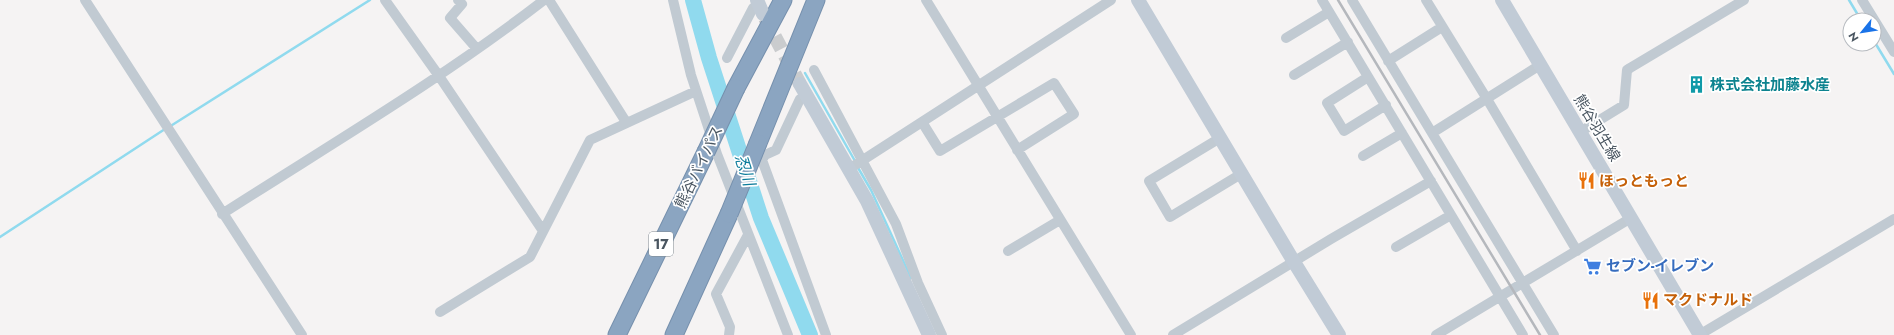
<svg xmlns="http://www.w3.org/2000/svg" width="1894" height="335" viewBox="0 0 1894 335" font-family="Jost,'Noto Sans JP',sans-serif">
  <rect width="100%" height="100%" fill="#f5f3f3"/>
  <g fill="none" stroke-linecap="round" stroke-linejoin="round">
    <path stroke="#90daee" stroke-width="2.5" d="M1849,0l12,20
      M1874,41l20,33
      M805,73l50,88
      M169,127l201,-127
      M857,166l14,24 40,88
      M0,237l165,-108"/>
    <path stroke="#90daee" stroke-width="16" d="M693,0l16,58 52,160 49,117"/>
    <path stroke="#caccce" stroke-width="14" stroke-dasharray="14 7" stroke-linecap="butt" d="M765,18l35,66"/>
    <defs>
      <path id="highway" d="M736,88l47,-88
        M758,143l58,-143
        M617,335l89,-183
        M674,335l55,-121"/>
    </defs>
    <use href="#highway" stroke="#7690ad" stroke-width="19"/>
    <path stroke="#c1cad2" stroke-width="10" d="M85,0l217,335
      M385,0l54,76 104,155
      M458,0l4,4 -12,14 27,31
      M549,0l77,122
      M673,0l18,75 26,79 71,181
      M926,0l205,335
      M1322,0l201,335
      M1352,0l80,133
      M1426,0l61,99 90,152
      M1862,0l32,52
      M1286,38l43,-26
      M727,58l26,-50 6,-3
      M1388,61l54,-34
      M1540,65l-108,68 122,202
      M814,70l82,154 22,59 24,52
      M1294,75l54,-33
      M1368,77l-41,26 17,28 42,-26
      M807,96l-7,3 -24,51 -11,5 -3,5 64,175
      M922,122l18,29 114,-68 20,31 -57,36
      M1580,132l44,-27 3,-35 3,-2 114,-68
      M1220,138l-71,43 21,36 71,-43
      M1363,156l39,-23
      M849,169l262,-169
      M222,214c109,-70 220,-135 322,-214
      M1396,247l55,-32
      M1008,251l52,-31
      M440,312l90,-55 60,-117 106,-49
      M729,335l1,-8 -14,-33 32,-59
      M1173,335l158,-96 100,-58
      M1436,335l195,-117
      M1699,335l195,-116"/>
    <path stroke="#c1cbd6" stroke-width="14" d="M757,0l6,14
      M1138,0l156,262 45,73
      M1502,0l198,335
      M800,84l67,117 62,134"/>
    <use href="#highway" stroke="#8ba5c1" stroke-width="17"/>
    <path stroke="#b5b8bd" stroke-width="2.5" d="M1338,0l202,335"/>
    <defs>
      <path id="highway-bridge" d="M706,152l30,-64
        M729,214l29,-71"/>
    </defs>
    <use href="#highway-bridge" stroke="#7690ad" stroke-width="19" stroke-linecap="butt"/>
    <use href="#highway-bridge" stroke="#8ba5c1" stroke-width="17"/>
  </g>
  <defs>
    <symbol id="building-bare" viewBox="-9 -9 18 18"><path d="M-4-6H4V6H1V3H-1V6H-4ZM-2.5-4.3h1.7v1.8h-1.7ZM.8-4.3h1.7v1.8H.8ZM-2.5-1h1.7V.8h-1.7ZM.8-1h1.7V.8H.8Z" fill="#0f9aa8" stroke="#fff" stroke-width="2.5" paint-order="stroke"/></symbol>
    <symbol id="restaurant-bare" viewBox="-9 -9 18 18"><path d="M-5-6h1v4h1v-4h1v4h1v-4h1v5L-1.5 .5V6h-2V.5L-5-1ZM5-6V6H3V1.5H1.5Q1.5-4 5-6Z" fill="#e8710a" stroke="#fff" stroke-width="2.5" paint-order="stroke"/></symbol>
    <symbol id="supermarket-bare" viewBox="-9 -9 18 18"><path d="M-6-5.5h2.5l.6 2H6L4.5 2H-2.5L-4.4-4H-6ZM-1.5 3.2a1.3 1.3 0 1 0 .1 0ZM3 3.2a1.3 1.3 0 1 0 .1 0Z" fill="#3f7fe0" stroke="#fff" stroke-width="2.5" paint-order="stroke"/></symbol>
  </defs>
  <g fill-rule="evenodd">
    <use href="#building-bare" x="1684" y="72" width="25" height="25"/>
    <use href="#restaurant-bare" x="1574" y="168" width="25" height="25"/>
    <use href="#supermarket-bare" x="1580" y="254" width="25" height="25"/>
    <use href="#restaurant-bare" x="1638" y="288" width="25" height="25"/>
  </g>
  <g text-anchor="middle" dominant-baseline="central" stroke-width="3.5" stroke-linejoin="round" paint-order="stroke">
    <rect fill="#fff" stroke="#808990" stroke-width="1" x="649" y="232" width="24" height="24" rx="3"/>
    <g font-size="14" font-weight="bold" fill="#4a5661">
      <text x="661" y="244">17</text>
    </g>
    <g font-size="15" font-weight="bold" fill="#0d838f" stroke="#fff" text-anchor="start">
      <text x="1710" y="85">株式会社加藤水産</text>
    </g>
    <g font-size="15" fill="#4a5661" stroke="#fff">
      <text transform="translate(1597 128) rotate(59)">熊谷羽生線</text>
      <text transform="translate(699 167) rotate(-64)">熊谷バイパス</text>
    </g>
    <g font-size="15" font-weight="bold" fill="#c56008" stroke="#fff" text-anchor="start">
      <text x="1599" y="181">ほっともっと</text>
      <text x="1663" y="300">マクドナルド</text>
    </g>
    <g font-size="15" font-weight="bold" fill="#366cbe" stroke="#fff" text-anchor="start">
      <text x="1606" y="266">セブン-イレブン</text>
    </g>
    <g font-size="16" font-style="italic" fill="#0c7c9b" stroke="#fff">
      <text transform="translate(745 170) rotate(72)">忍川</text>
    </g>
  </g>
  <g transform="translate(1862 32) rotate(240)"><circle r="19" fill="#ffffff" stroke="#b7bbc0"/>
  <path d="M0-3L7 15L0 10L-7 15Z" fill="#1a73e8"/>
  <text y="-6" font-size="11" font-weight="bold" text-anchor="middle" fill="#4a5661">N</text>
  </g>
</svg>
